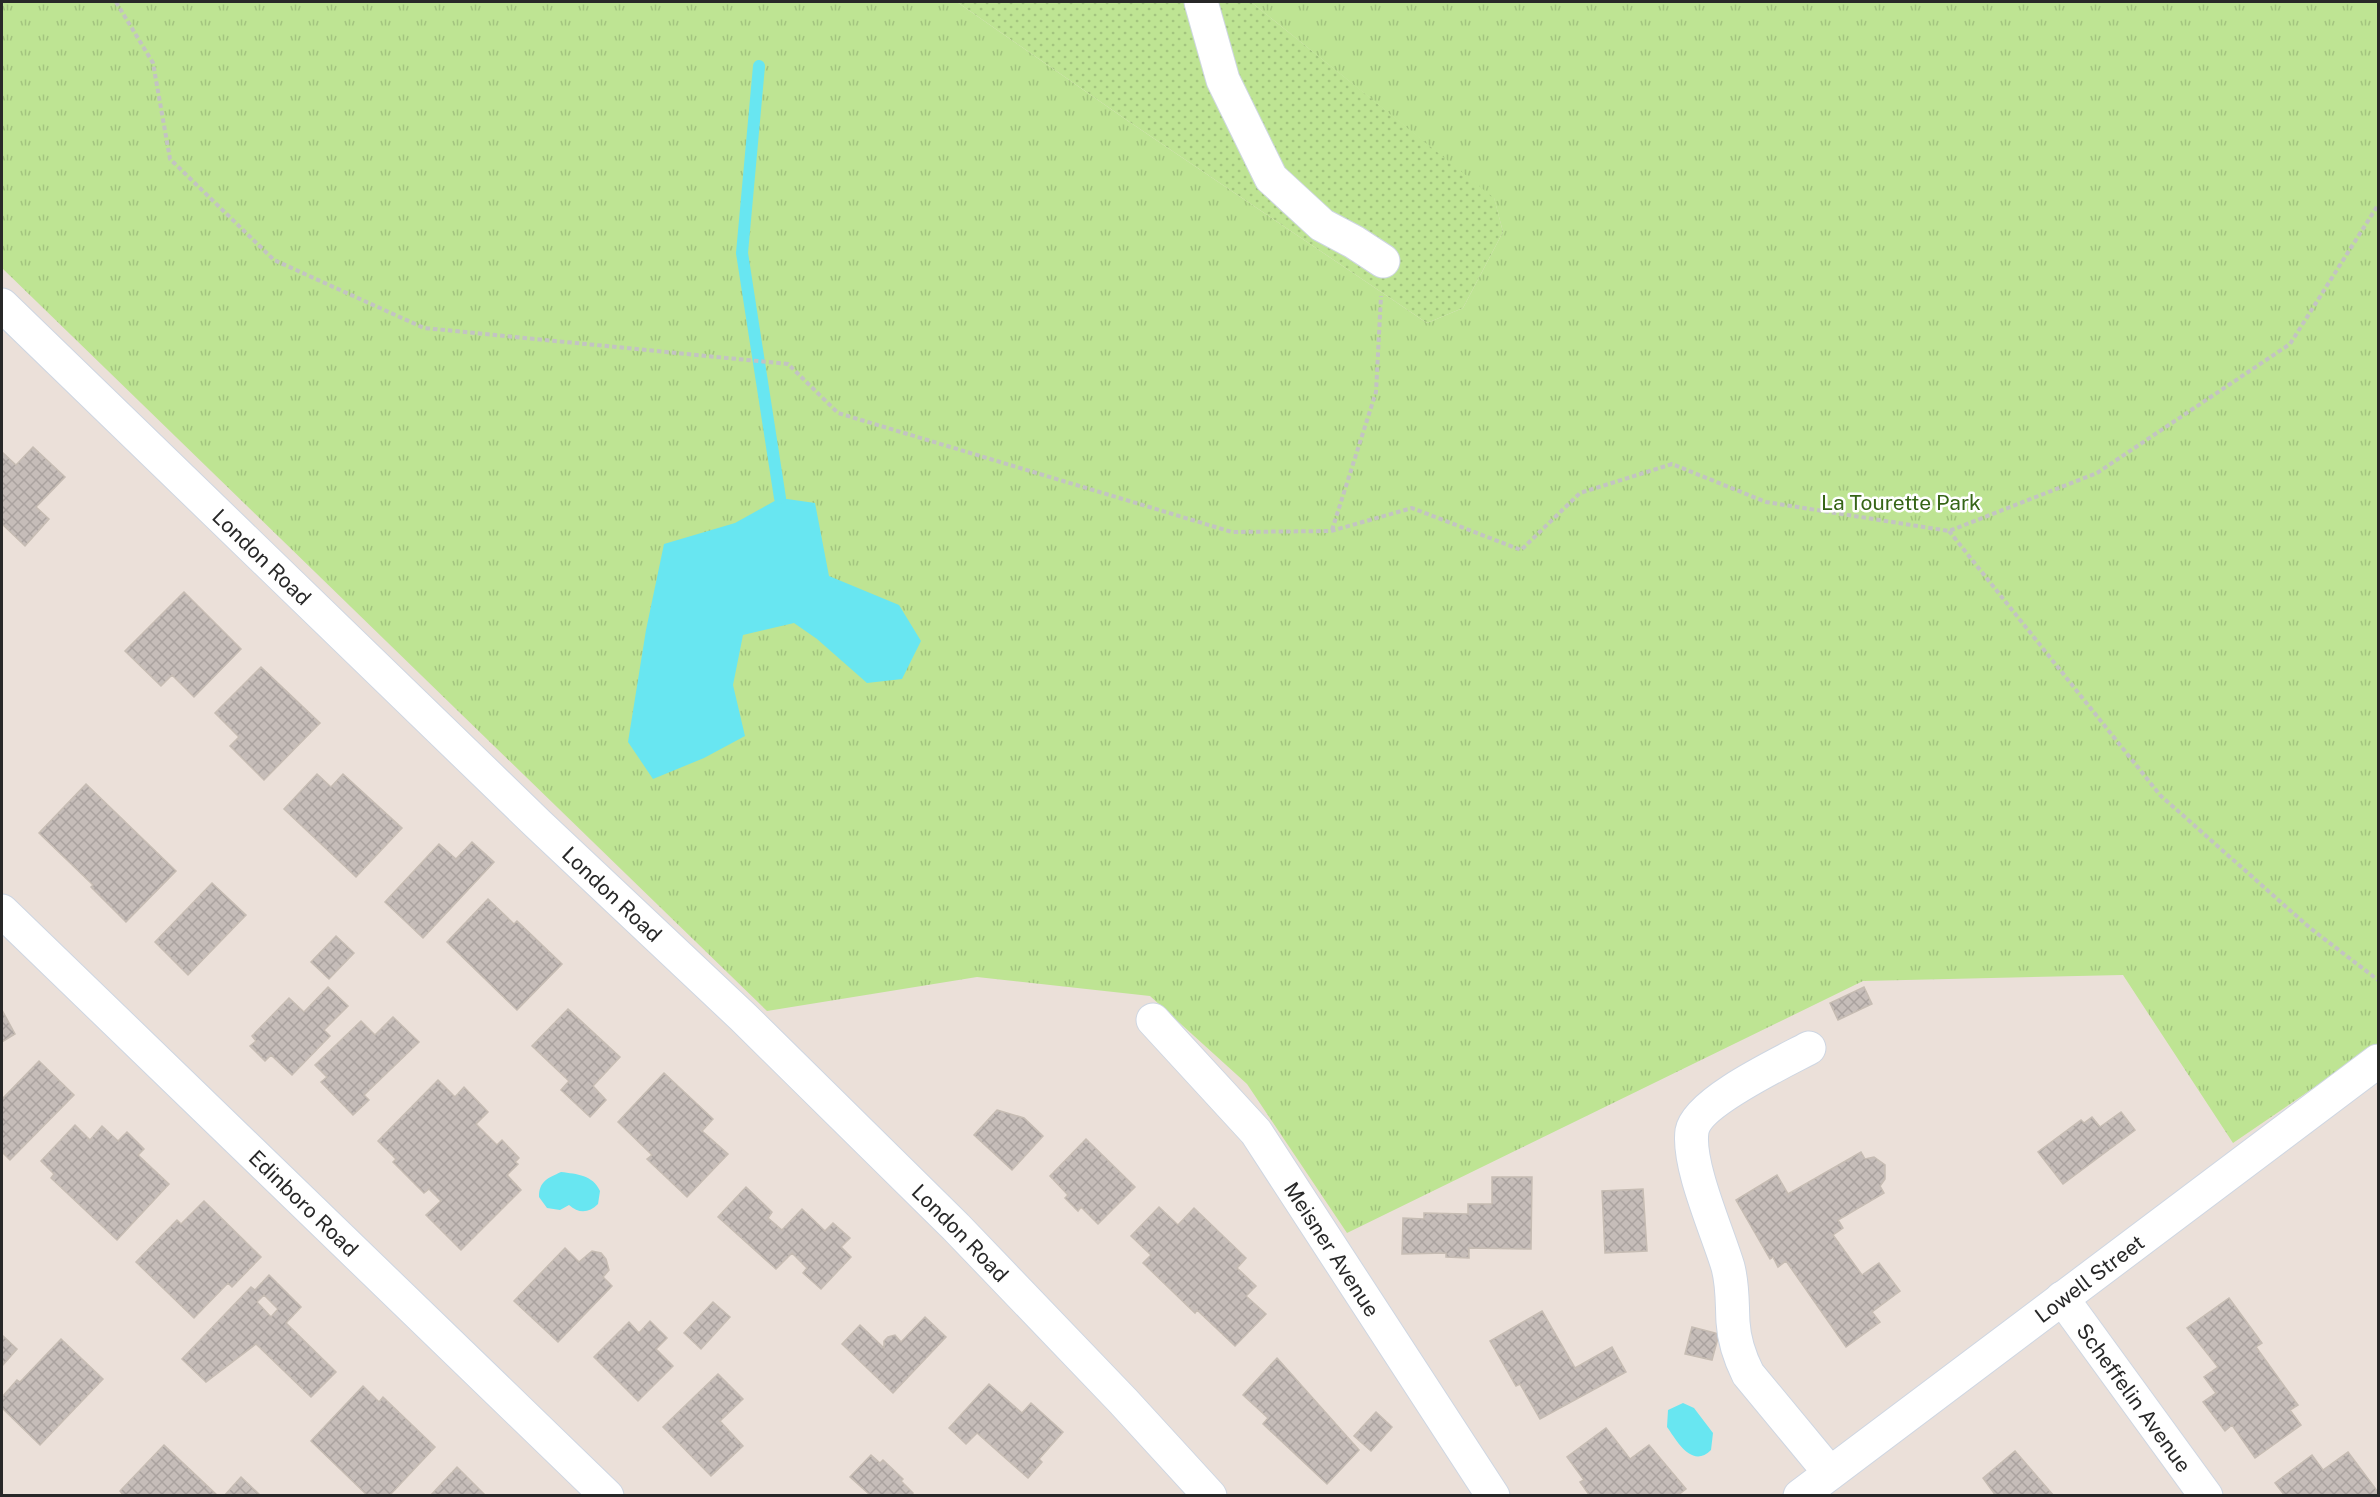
<svg xmlns="http://www.w3.org/2000/svg" width="2380" height="1497" viewBox="0 0 2380 1497" font-family="'Public Sans',sans-serif">
  <defs>
    <pattern id="grass-dots" width="8" height="8" patternUnits="userSpaceOnUse" patternTransform="scale(1.5)"><rect width="8" height="8" fill="#bee493"/><path d="M2 2h.1M6 6h.1" fill="none" stroke="#a3c47f" stroke-width="1.8" stroke-linecap="round"/></pattern>
    <pattern id="park-tufts" width="24" height="20" patternUnits="userSpaceOnUse" patternTransform="scale(1.5)"><rect width="24" height="20" fill="#bee493"/><path d="M3 7l-1-3M5 7V3M7 7l1-3M15 17l-1-3M17 17v-4M19 17l1-3" fill="none" stroke="#a3c47f"/></pattern>
    <pattern id="building-cross-hatch" width="8" height="8" patternUnits="userSpaceOnUse" patternTransform="scale(1.5)"><rect width="8" height="8" fill="#c6bdb9"/><path d="M0 0l8 8M0 8l8-8" fill="none" stroke="#aaa29f"/></pattern>
  </defs>
  <rect width="100%" height="100%" fill="#ebe0d9"/>
  <path fill="url(#grass-dots)" d="M957,2h294l243,195 9,35 -40,76 -36,15 -296,-200z"/>
  <path fill="url(#park-tufts)" d="M2,2h955l174,121 296,200 36,-15 40,-76 -9,-34 -243,-196h1127v1042l-145,99 -110,-168 -260,6 -516,252 -100,-149 -97,-88 -173,-19 -210,34 -765,-743z"/>
  <path fill="#68e6f1" d="M780,498l35,5 14,73 70,29 22,36 -19,38 -35,4 -50,-44 -23,-16 -51,12 -10,50 12,51 -41,22 -51,21 -25,-37 18,-112 18,-86 71,-21z
    M561,1172c16,2 32,3 39,19l-2,13c-9,9 -19,10 -29,1l-9,5 -13,-2 -8,-11c0,-16 9,-19 22,-25z
    M1683,1403l11,5 19,25 -2,17c-19,19 -34,-9 -44,-23l1,-17z"/>
  <g fill="none" stroke-linecap="round" stroke-linejoin="round">
    <path stroke="#68e6f1" stroke-width="12" d="M759,66l-17,187 38,245"/>
  </g>
  <path fill="url(#building-cross-hatch)" stroke="#c6bcb3" stroke-width="1.5" fill-rule="evenodd" d="M33,447l32,30 -29,30 13,12 -24,27 -23,-22v-72l14,13z
    M184,592l57,57 -47,48 -22,-22 -11,11 -36,-35z
    M261,667l59,56 -56,57 -34,-34 9,-9 -24,-24z
    M317,774l14,13 12,-13 59,54 -46,49 -72,-68z
    M86,784l90,87 -50,51 -35,-35 2,-2 -54,-52z
    M472,842l22,20 -71,76 -38,-36 54,-58 17,15z
    M212,883l34,32 -58,60 -33,-33z
    M488,899l26,25 3,-3 45,43 -45,46 -70,-68z
    M336,936l18,17 -25,26 -18,-17z
    M328,987l20,19 -24,24 6,6 -38,39 -21,-20 -6,6 -15,-15 6,-5 -4,-5 37,-38 15,14z
    M1864,987l8,17 -34,16 -8,-17z
    M568,1009l52,48 -27,29 13,14 -16,17 -29,-27 8,-9 -37,-35z
    M2,1010l13,24 -13,8z
    M393,1017l26,25 -55,53 5,5 -16,15 -32,-33 6,-5 -12,-12 46,-44 14,14z
    M39,1061l35,34 -64,65 -8,-8v-53z
    M664,1073l49,46 -11,12 26,23 -41,43 -40,-38 5,-4 -34,-33z
    M438,1080l17,17 9,-10 24,25 -12,12 21,21 5,-5 17,18 -4,4 3,2 -11,11 14,15 -60,60 -35,-35 15,-14 -12,-12 -5,4 -31,-31 3,-3 -18,-18z
    M997,1110l27,8 19,18 -31,34 -38,-35z
    M2121,1112l14,18 -72,54 -25,-32 43,-32 3,3 8,-6 8,10z
    M75,1125l15,15 12,-14 16,15 9,-9 17,17 -6,6 31,29 -52,56 -66,-62 3,-4 -13,-13z
    M1086,1139l49,48 -37,37 -17,-17 -3,4 -13,-13 3,-3 -18,-19z
    M1861,1152l4,7 9,-2 11,8v14l-5,7 4,7 -46,27 5,8 -10,7 29,40 17,-12 21,28 -28,21 8,10 -34,25 -60,-86 -8,6 -5,-10 -3,2 -34,-59 41,-25 11,19z
    M1492,1177h40l-1,72 -62,-1v10l-23,-1v-4l-44,1 1,-36 21,1v-6l44,1v-10h24z
    M746,1187l26,25 -4,6 14,12 20,-21 23,22 8,-8 17,15 -9,9 10,10 -30,32 -18,-16 4,-5 -15,-15 -16,16 -58,-52z
    M1643,1189l4,62 -42,2 -3,-62z
    M204,1201l57,56 -29,30 -4,-4 -34,35 -58,-56 41,-42 4,4z
    M1159,1207l19,18 16,-17 52,50 -9,10 19,18 -10,10 20,18 -31,32 -38,-36 -2,3 -52,-50 8,-8 -20,-19z
    M565,1248l14,14 13,-11 9,2 5,6 3,11 -6,7 9,9 -54,56 -44,-41z
    M269,1275l32,32 -15,16 50,49 -25,25 -55,-53 -50,38 -24,-23 69,-72 4,3zM264,1295l14,14 -7,8 -14,-15z
    M2229,1298l33,45 -6,4 42,58 -8,5 11,15 -46,33 -23,-33 -7,6 -22,-29 13,-9 -12,-16 14,-10 -31,-39z
    M713,1302l17,15 -29,32 -17,-16z
    M1542,1311l33,57 37,-21 14,25 -86,47 -20,-35 -4,2 -26,-45z
    M925,1317l21,20 -53,56 -51,-49 18,-19 24,23v-7l4,-4 7,-2 6,7z
    M650,1321l17,17 -11,11 17,17 -35,35 -44,-44 35,-35 10,11z
    M1692,1327l27,7 -7,26 -27,-6z
    M2,1335l15,14 -15,17z
    M61,1339l42,40 -63,66 -38,-37v-11l15,-17 3,2z
    M1277,1358l82,92 -32,34 -64,-60 5,-6 -25,-23z
    M718,1374l25,25 -23,22 23,25 -32,30 -48,-49z
    M989,1384l33,29 9,-10 32,29 -24,27 3,3 -14,16 -51,-45 -11,11 -17,-16z
    M363,1386l16,16 4,-5 52,50 -46,49h-21l-57,-55z
    M1376,1412l16,15 -21,24 -17,-15z
    M1606,1428l24,31 19,-14 37,44 -9,7h-87l-10,-14 4,-2 -17,-23z
    M164,1445l54,51h-94l-4,-5z
    M2015,1451l39,45h-58l-13,-18z
    M2348,1452l30,40 -2,4h-91l-10,-13 37,-28 11,15z
    M871,1455l9,8 3,-3 20,19 -2,2 12,12 -3,3h-43l2,-2 -19,-17z
    M457,1467l29,29h-56z
    M241,1477l20,19h-37z"/>
  <g fill="none" stroke-linecap="round" stroke-linejoin="round">
    <defs>
      <g id="minor">
        <path d="M1201,2l22,78 48,98 51,47 32,17 29,19"/>
        <path id="s1" d="M2,305l536,519 205,193 213,210 167,174 87,95"/>
        <path id="s2" d="M2,911l605,585"/>
        <path id="s3" d="M1153,1020l103,112 237,364"/>
        <path d="M1809,1048c-26,14 -112,54 -117,83 -5,34 26,102 36,136 5,19 4,36 5,55 1,17 7,36 15,52l82,99"/>
        <path id="s4" d="M2062,1298l144,198"/>
        <path id="s5" d="M1800,1496l578,-435"/>
      </g>
    </defs>
    <use href="#minor" stroke="#ced6e2" stroke-width="35"/>
    <path stroke="#c3c3c3" stroke-width="4" stroke-dasharray="4.5 3" stroke-linecap="butt" d="M116,2l37,61 17,96 104,101 150,68 364,36 50,49 394,119 99,-1 81,-23 109,42 59,-57 92,-29 94,38 183,29 148,-58 193,-129 88,-139
      M1332,530l44,-138 5,-96
      M1949,531l211,264 150,133 68,52"/>
    <use href="#minor" stroke="#fff" stroke-width="33"/>
  </g>
  <g text-anchor="middle" dominant-baseline="central" stroke-width="5" stroke-linejoin="round" paint-order="stroke">
    <g font-size="21" fill="#366517" stroke="#fff">
      <text x="1901" y="502">La Tourette Park</text>
    </g>
    <g font-size="21" fill="#282828" stroke="#fff">
      <text stroke="none"><textPath href="#s1" startOffset="362">London Road</textPath></text>
      <text stroke="none"><textPath href="#s1" startOffset="848">London Road</textPath></text>
      <text stroke="none"><textPath href="#s2" startOffset="420">Edinboro Road</textPath></text>
      <text stroke="none"><textPath href="#s1" startOffset="1334">London Road</textPath></text>
      <text stroke="none"><textPath href="#s3" startOffset="292">Meisner Avenue</textPath></text>
      <text stroke="none"><textPath href="#s5" startOffset="362">Lowell Street</textPath></text>
      <text stroke="none"><textPath href="#s4" startOffset="123">Scheffelin Avenue</textPath></text>
    </g>
  </g>
  <rect width="2380" height="1497" fill="none" stroke="#282828" stroke-width="6"/>
</svg>
